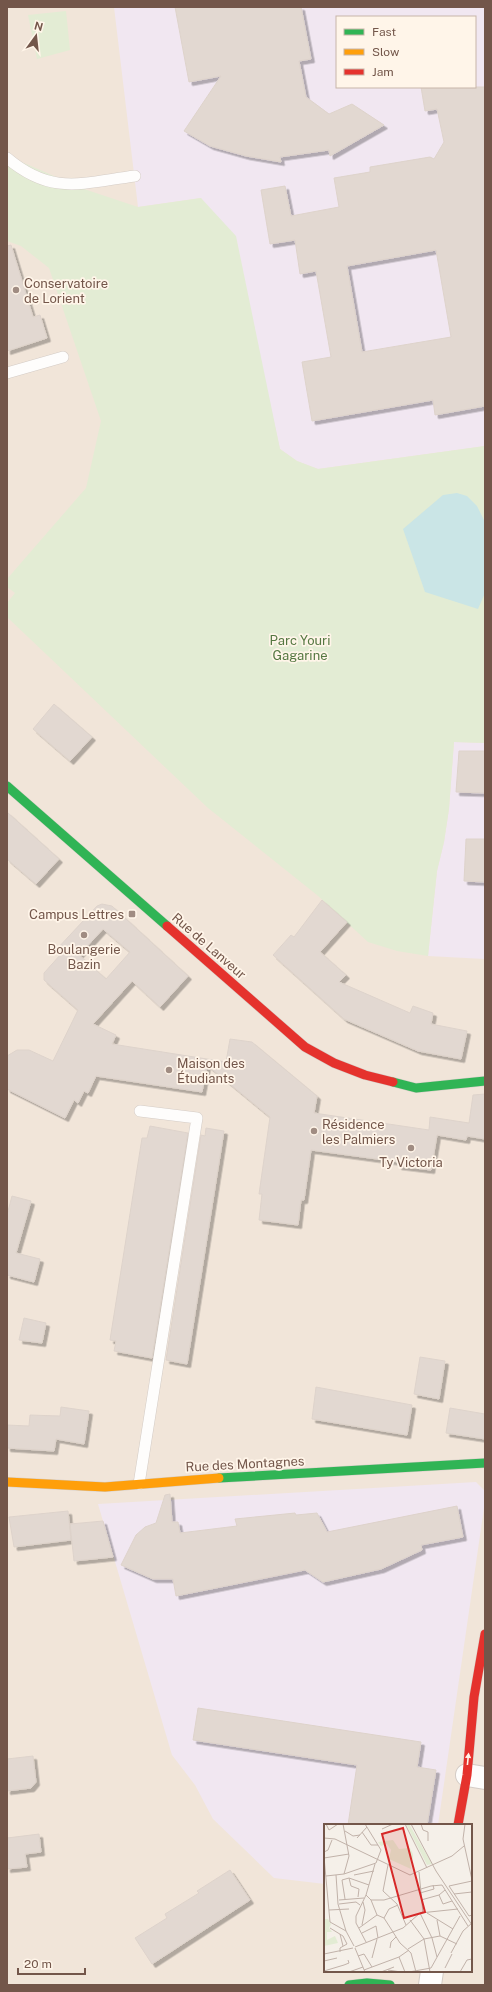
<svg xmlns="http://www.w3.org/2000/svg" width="492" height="1992" viewBox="0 0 492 1992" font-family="'Public Sans',sans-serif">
  <defs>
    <filter id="shadow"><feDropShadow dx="3.5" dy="3.5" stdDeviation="0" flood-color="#0004"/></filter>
  </defs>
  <rect width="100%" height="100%" fill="#f5f0e9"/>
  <path fill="#f1e5d9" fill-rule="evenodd" d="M7,7h478v1978h-478zM337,17h138v70h-138zM325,1825h146v146h-146z"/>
  <path fill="#f1e7f1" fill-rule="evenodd" d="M114,7h371v439l-167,23 -21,-8 -17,-12 -11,-49 -68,-202 -63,9zM337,17h138v70h-138z
    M454,742l31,1v216l-57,-3 9,-85 7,-29 5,-33z
    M476,1482l9,9v10l-47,324h-113v59l-51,-6 -61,-59 -18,-34 -23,-30 -74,-251z"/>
  <path fill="#e3ecd4" d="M66,11l4,39 -33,9 -9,-44z
    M7,160h10l67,29 54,18 63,-9 35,38 44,213 17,12 21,8 167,-23v297l-31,-1 -5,67 -5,33 -7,29 -9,85 -31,-5 -29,-9 -51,-47 -109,-87 -201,-191v-14l8,-10 -8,-6v-8l79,-91 15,-67 -52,-153 -28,-22 -14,-5z"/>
  <path fill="#cae5e6" d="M457,493l10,3 10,10 8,16v71l-7,16 -53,-17 -22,-63 40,-34z"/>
  <path fill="#e2d8d1" stroke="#ded3cb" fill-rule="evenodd" filter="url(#shadow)" d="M175,7h126l10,52 -12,2 7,36 23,17 23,-10 32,21 -54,31 -1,-6 -49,7 1,5 -35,-6 -36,-10 -26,-15 37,-55 -32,6z
    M421,87h64v319l-50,9 -2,-15 -121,21 -10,-59 29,-5 -15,-86 -16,3 -5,-34 -25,4 -9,-54 24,-4 6,30 48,-9 -5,-29 36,-6v-5l60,-10 4,2 10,-17 -7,-33 -12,2zM436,250l15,87 -89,15 -15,-86z
    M11,245l22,72 7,-2 7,23 -40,13v-105z
    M54,704l38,33 -22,24 -37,-32z
    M459,751h26v42l-29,-1z
    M7,812l52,47 -23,25 -29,-25z
    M466,839h19v43l-21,-1z
    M322,900l25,22 -27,30 26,23 -7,7 71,31 3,-7 20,7 -2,11 36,7 -6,28 -43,-8 -74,-32 -71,-64 18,-20 3,2z
    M102,904l10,2 76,70 -28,31 -28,-26 -39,43 23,11 -4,9 114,18 4,-23 22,3 65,54 -3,17 115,17 1,-13 39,6 4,-28 12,-1v45l-18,-3 -1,4 -29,-5 -6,35 -33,-4 1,-4 -88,-12 -7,50h-3l-3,25 -39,-5 3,-26h-3l11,-77 -63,-52 -5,27 -106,-16 -8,17 -4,-2 -6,12 -4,-3 -9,18 -58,-29v-33l10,-6h12l24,11 25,-51 -34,-30v-7l17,-19 -5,-4 41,-44zM103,929l27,23 -24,27 -27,-24z
    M150,1126l38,7 -36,225 -38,-7 2,-10 -6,-1 32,-202h5z
    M206,1128l18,3 -37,233 -21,-4 35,-225 4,1z
    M12,1196l19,5 -15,52 24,6 -6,23 -27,-7v-60z
    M24,1318l22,5 -4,20 -23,-3z
    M420,1357l25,4 -6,38 -25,-5z
    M316,1387l96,18 -5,30 -95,-16z
    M61,1407l28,4 -5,33 -28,-5 -2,12 -47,-3v-23l22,1 1,-11 30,1z
    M450,1408l35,6v25l-39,-6z
    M170,1494l2,28h6l2,11 57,-7 -2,-7 60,-6 1,2 21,-2 10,19 130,-26 6,31 -42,8 1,5 -41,19 -58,13 -18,-12 -129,26 -3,-17h-20l-32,-14 15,-30 9,-8 11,-4 9,-28z
    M68,1511l3,29 -57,7 -5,-30z
    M103,1521l10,36 -39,4 -4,-37z
    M198,1708l223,34 -4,25 19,3 -9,55h-79l9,-60 -164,-25z
    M33,1756l3,26 -5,6 -24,3v-32z
    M39,1834l2,18 -16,2 2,13 -20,2v-31z
    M230,1870l20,30 -98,64 -17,-26 32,-20 -2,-4 34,-21 -2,-2z"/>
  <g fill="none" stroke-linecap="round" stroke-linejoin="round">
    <defs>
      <path id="lane" d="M7,158c45,38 75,25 128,18
        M7,373l56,-16
        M139,1484l58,-366 -57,-7"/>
      <path id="street" d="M467,1775l18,3
        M430,1985l2,-14"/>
      <path id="fast" d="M7,786l160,140
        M393,1082l23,6 69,-7
        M219,1478l266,-15
        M349,1985l18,-2 23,2"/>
      <path id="slow" d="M7,1482l98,5 114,-9"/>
      <path id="jam" d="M167,926l138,121 29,16 31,12 28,7
        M458,1825l9,-50 7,-78 11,-63"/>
    </defs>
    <use href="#lane" stroke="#d4ccc6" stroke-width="12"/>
    <use href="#street" stroke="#d4ccc6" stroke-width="24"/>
    <use href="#fast" stroke="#d4ccc6" stroke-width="10"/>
    <use href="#slow" stroke="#d4ccc6" stroke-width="10"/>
    <use href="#jam" stroke="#d4ccc6" stroke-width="10"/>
    <use href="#lane" stroke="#fefdfc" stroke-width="11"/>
    <use href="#street" stroke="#fefdfc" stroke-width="22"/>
    <use href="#fast" stroke="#30b455" stroke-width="9"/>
    <use href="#slow" stroke="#ff9f0a" stroke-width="9"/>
    <use href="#jam" stroke="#e5322d" stroke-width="9"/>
  </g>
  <defs><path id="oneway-solid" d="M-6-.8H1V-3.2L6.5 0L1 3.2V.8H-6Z"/></defs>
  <use fill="#fff5e9" href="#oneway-solid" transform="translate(468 1759) rotate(-84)"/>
  <g fill="#a08c82" stroke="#fff5e9" stroke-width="1.5">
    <circle cx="16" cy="290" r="4"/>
    <rect x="128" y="910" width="8" height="8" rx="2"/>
    <circle cx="84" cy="935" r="4"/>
    <circle cx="169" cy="1070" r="4"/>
    <circle cx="314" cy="1131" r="4"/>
    <circle cx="411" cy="1148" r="4"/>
  </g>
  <g text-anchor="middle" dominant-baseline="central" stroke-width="3.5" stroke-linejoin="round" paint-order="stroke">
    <g font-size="13" fill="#73564a" stroke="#fff5e9" text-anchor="start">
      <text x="24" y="283">Conservatoire<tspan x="24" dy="15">de Lorient</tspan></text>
      <text x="124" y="914" text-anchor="end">Campus Lettres</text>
      <text x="84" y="949" text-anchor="middle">Boulangerie<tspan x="84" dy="15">Bazin</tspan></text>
      <text x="177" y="1063">Maison des<tspan x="177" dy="15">Étudiants</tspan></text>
      <text x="322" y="1124">Résidence<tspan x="322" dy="15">les Palmiers</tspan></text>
      <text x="411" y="1162" text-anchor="middle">Ty Victoria</text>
    </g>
    <g font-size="13" fill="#557842" stroke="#fff5e9">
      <text x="300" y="640">Parc Youri<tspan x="300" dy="15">Gagarine</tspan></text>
    </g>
    <g font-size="13" fill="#73564a" stroke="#fff5e9">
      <text transform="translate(209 946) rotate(41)">Rue de Lanveur</text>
      <text transform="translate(245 1464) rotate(-3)">Rue des Montagnes</text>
    </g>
  </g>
  <g transform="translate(324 1824)">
    <rect width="148" height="148" fill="#f5f0e9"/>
    <path d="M82,0h3l23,40 -5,1zM69,16l6,9 11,-1 3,6v5l-3,1 1,9 -22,-10 2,-9 -4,-6 -6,2 -3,-4zM0,95h4l3,5 -2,4 3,4h-5v8l8,-4 3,7 -14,3z" fill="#e3ecd4"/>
    <path fill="none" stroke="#c1b2a9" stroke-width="1" d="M2,0l3,6 9,-6M19,0l6,32 -5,18M81,0l22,44M87,0l25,47 36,54M97,0l2,6 5,2v9M141,0l-2,15 9,41M58,5l11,-5M21,7l8,5 7,-1M38,8l9,13h7M0,14l11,1 75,36 42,-19 12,-10M33,14l10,-11M0,28l4,-2 4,-10M0,33l6,65 16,9 8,15M0,34l25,-4M64,41l-5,26 14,13 9,21M95,48l4,41M12,51l2,29 8,27M30,51l20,-4M2,52l18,-2 32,-11 5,-13 -16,-26M25,54l2,8 8,3 -1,8M148,57l-23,5 20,30 3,-1M96,69l14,-4 -1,-4M130,70l18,-2M42,71l5,5 6,15 7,3 16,25 11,10 5,19M115,71l4,9 9,-3M21,75l-3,-19 7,-2 20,7M15,76l25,-2M47,76h13l47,-14 11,-1 26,41M97,76l18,-5 6,-5M15,80l17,-2 4,3M5,86l20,-1M96,89l12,25 5,19M103,89l26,16M60,94l5,-9 9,-4M86,96l14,19 6,33M113,96l3,16 17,8M38,101l3,-15 -2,-8M6,104l13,8 4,8 -7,4v4M35,104l18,-13M38,109l14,-7 2,12M16,110l3,12M42,118l-10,-19v-7l10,-21 9,-31M31,123l48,-19 17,-15 38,-4M31,124l10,24M66,124l1,-6 5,-5M84,125l16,-10 16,-3M127,129l12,-22 9,-8M0,130l29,-6M34,132l6,-2 8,13M75,133l10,-7M48,134l5,-19M0,137l13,-3M121,144l7,-14M40,146l35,-13 6,15M64,146l13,2M0,147l20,-6 5,-2 -1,-3M25,148l14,-5M57,148l13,-5M85,148l22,-4 29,-52M136,148l7,-12 5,-1"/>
    <path fill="#d62828" fill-opacity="0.15" stroke="#d62828" stroke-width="2" d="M79,4l22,84 -21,6 -22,-84z"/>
    <rect width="148" height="148" fill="none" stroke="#73564a" stroke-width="2"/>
  </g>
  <rect width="492" height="1992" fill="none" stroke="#73564a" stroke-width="16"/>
  <rect x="336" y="16" width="140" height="72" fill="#fff5e9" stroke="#c7b5a9"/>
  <rect x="344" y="29" width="20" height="6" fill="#30b455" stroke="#c7b5a9"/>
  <text x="372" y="36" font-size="12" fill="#73564a">Fast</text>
  <rect x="344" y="49" width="20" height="6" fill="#ff9f0a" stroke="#c7b5a9"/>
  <text x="372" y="56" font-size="12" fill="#73564a">Slow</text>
  <rect x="344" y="69" width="20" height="6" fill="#e5322d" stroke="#c7b5a9"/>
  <text x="372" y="76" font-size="12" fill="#73564a">Jam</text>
  <g transform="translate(36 36) rotate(15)" stroke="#fff5e9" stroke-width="3" paint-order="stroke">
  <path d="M0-3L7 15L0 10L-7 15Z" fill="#73564a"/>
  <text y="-6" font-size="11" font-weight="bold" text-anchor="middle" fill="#73564a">N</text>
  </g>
  <path d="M18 1968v6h67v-6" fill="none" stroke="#73564a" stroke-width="2"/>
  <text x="24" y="1968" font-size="12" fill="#73564a" stroke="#fff5e9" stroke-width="3" paint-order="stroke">20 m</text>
</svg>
